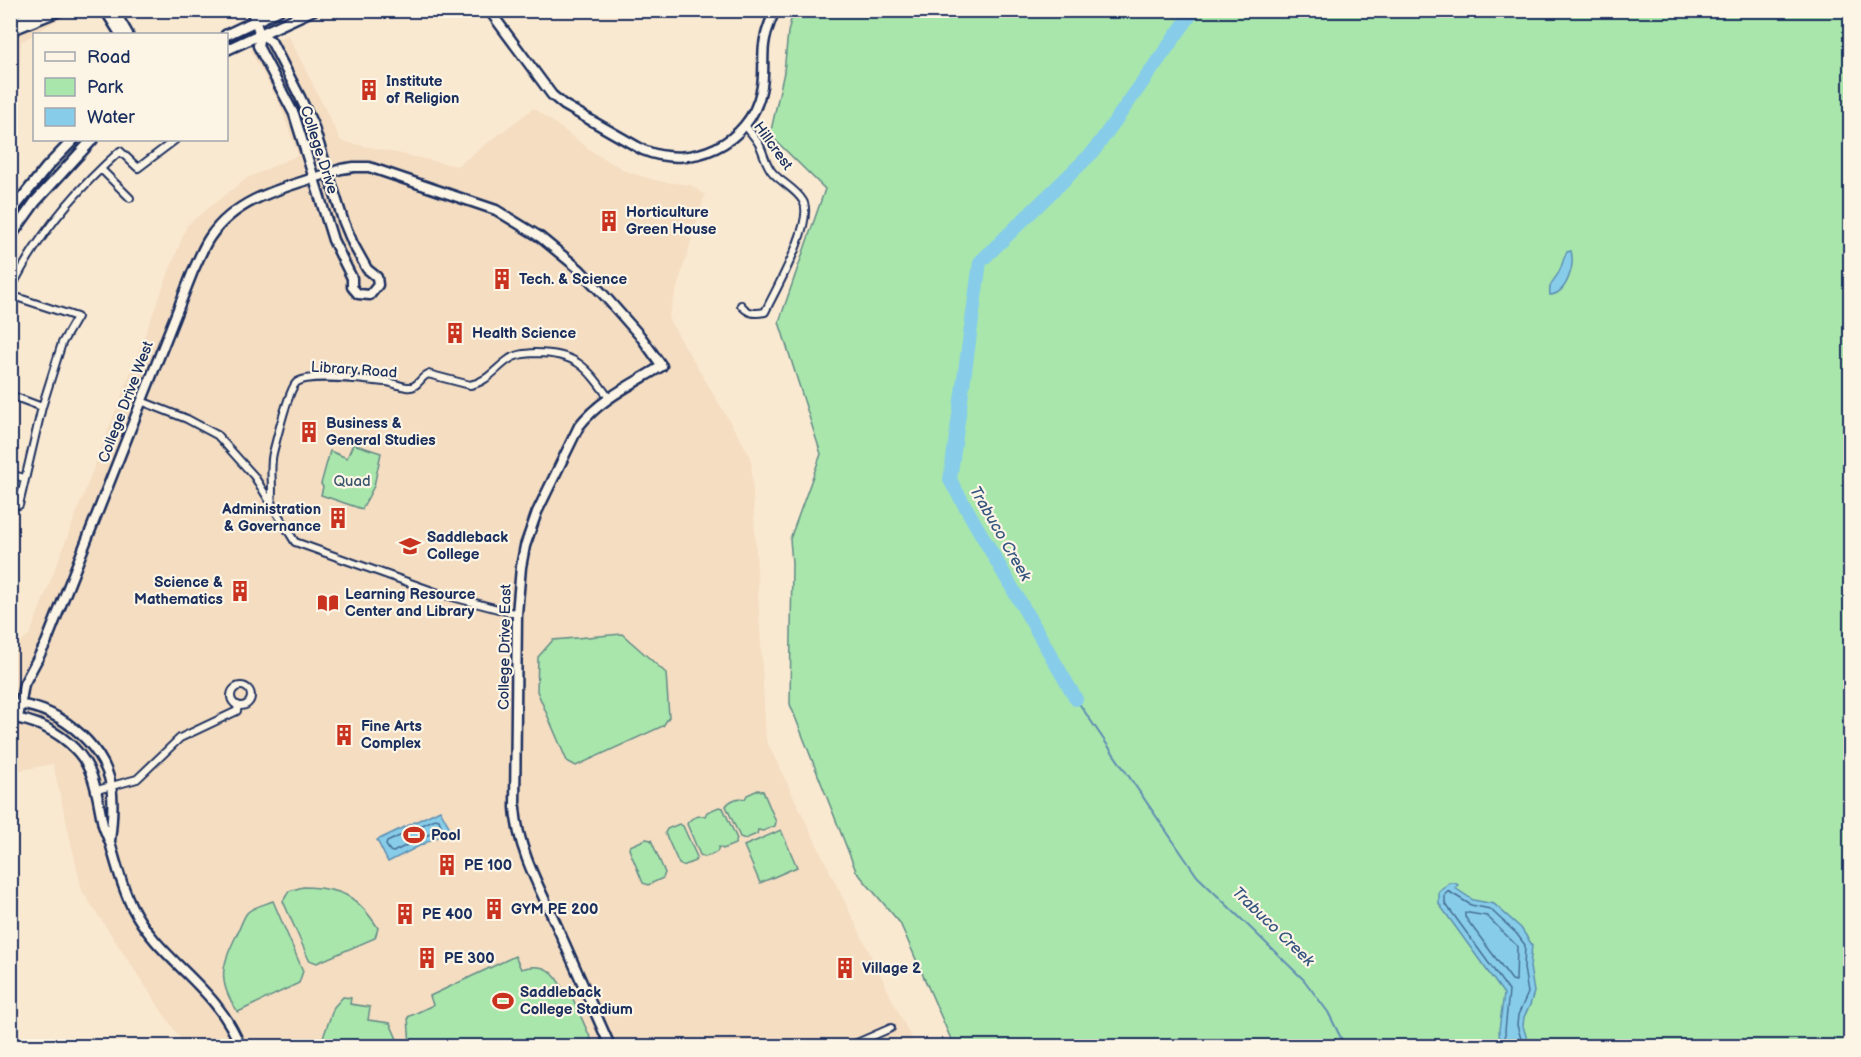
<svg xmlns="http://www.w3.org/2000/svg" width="1861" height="1057" viewBox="0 0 1861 1057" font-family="'Balsamiq Sans',sans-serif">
  <rect width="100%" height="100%" fill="#fae9d1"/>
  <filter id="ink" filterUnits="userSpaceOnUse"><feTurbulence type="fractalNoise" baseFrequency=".0167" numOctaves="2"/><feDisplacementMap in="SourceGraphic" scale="12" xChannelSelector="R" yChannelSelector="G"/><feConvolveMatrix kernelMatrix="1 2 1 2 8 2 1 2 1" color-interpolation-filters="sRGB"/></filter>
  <g filter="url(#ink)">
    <path fill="#f4ddc1" d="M11,11h61l-51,31 -6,99v35l-4,7z
      M288,35l53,106 116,25 77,-58 62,46 32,18 30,9 33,4 14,10 -37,123 83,139 15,283 149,306h-730l-103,-155 -29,-127 -42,8 -1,-121 20,-17 157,-409 60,-47 51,-23 -19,-52 -29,-53z"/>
    <path fill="#a9e6ac" stroke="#628a85" stroke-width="1.5" d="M793,11h1057v1035h-896l-54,-123 -44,-52 -66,-167 2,-141 -2,-24 31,-85 -42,-132 46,-133 -55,-54 14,-63 4,-40z
      M353,444l28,9 -7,33 -12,23 -41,-14 2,-8 -2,-3 9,-33 17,7z
      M622,634l44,39 3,44 -6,9 -87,40 -9,-5 -30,-70 1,-34 15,-17z
      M758,790l5,1 13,31 -1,4 -12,5 -5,-1 -1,4 -12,5 -5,-2 -14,-31c4,-6 12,-9 19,-7l2,-4z
      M719,807l4,1 14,31 -2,5 -12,5 -4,-2 -2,5 -12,5 -5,-2 -13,-31c3,-6 11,-9 18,-8l2,-4z
      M679,824l4,2 14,31 -2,4 -12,5 -4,-2 -14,-31 2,-4z
      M781,830l16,37 -37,16 -16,-37z
      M646,839l5,1 14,33 -2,5 -15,7 -5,-2 -14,-34 1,-3z
      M303,887c38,1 54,8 75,41l-3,10 -58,25 -8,-3 -26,-59 6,-10z
      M273,901l30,70 -4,12 -61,29c-22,-31 -16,-47 -1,-78 3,-6 6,-16 10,-21 5,-6 19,-9 26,-12z
      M515,956l6,13c23,-7 33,2 43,22l5,-1 25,56h-184l-2,-29 25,-12 -3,-9z
      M343,997l8,1 -1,6 20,3 -2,13 22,3 10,23h-80l14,-39z"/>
    <path fill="#87cde9" stroke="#5c8eb1" stroke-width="1.5" d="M1571,251c4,14 -4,43 -21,44 -2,-11 4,-14 9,-23 3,-6 4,-13 8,-20z
      M440,810l11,20 -63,32 -11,-22z
      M1449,883h6l3,2 -3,3 18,12 21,4 27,24 11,17 -2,22 4,25 -4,13 -6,12 -1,9 6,20h-29l-1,-16 5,-36 -65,-90v-12z"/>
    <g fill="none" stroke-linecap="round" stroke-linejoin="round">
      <path stroke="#466e96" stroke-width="1.5" d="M435,819l4,1 2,6 -1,3 -47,23 -3,-1 -4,-6 1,-3z
        M1469,913l18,3 30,30 -1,35 -4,-1 -47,-63v-4z
        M1506,1046l-1,-15 4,-40 -64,-88v-8l3,-4 23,14 19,4 26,24 9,12 -1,23 4,25 -10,22 -1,10 6,21"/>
      <path stroke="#5c8eb1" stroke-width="2" d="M1076,699l121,177 107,104 24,32 17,34"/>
      <path stroke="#87cde9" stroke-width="14" d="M1076,699l-126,-219 30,-218 113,-110 101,-142"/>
      <defs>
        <path id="street" d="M101,169l29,29
          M10,291c26,-53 66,-101 110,-140l18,17 37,-28
          M10,295l67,22 -15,26 -20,64 -23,98 -9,-2
          M741,305c7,9 14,9 24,7 10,-21 50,-91 38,-111 -7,-12 -21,-18 -30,-28 -8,-9 -9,-20 -14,-29 -4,-7 -10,-13 -14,-19
          M10,395l32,12
          M141,401l46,18 30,16 37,41 41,66 146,52 76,20
          M10,474l14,4
          M271,504c3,-17 -2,-34 2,-51 3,-12 16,-63 23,-70 13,-11 73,-2 91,-1 8,1 21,8 27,4 6,-3 7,-9 14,-12l42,11c17,-3 25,-16 38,-25 8,-6 17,-6 27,-7 41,0 51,13 74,45
          M231 696a10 10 0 1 1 20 0a10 10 0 1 1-20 0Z
          M97,790l40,-11 43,-41 57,-27 1,-6
          M850,1046l41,-18"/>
        <path id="secondary" d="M105,10l15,24
          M114,10l14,24
          M251,10l9,24 -2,12 36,68 39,126 19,38v9l6,7 12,1 8,-10 -1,-8 -10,-8 -14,-25 -10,-24 -30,-95 -13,-28 -29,-56 -11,-7
          M489,10l63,85 12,10 79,45c48,20 107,-6 118,-59 4,-15 1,-31 3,-46 1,-12 6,-23 11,-35
          M10,23l32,-13
          M10,31l52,-21
          M10,704c43,-1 94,39 101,82 3,17 1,38 -1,55
          M10,718c23,1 49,14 65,31 21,21 22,49 28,76 2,7 6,14 8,21 6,21 11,41 21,61 28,55 85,79 108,139
          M18,718l6,-34 22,-41 147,-372c6,-12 10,-24 17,-34 30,-44 85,-51 131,-68l13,-2h15l127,43 44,27 39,32 24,25 38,43 21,29c-29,18 -62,33 -83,60l-42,86 -12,34 -4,21 -4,47 -2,194c3,41 24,79 41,116 18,41 36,82 54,122"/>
        <path id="primary" d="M226,35l53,-25
          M226,50l87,-40
          M10,213l37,-46 26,-27
          M10,237l25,-35 57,-62"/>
      </defs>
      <use href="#street" stroke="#1b2f5e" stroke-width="10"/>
      <use href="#secondary" stroke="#1b2f5e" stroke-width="13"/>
      <use href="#primary" stroke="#1b2f5e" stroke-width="14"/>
      <use href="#street" stroke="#fcf5e5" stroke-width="6"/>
      <use href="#secondary" stroke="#fcf5e5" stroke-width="8"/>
      <use href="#primary" stroke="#fcf5e5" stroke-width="9"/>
    </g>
  </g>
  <defs>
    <symbol id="building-bare" viewBox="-9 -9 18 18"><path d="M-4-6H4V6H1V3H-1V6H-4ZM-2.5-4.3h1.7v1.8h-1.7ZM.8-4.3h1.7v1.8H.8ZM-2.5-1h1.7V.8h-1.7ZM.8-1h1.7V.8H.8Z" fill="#c8321e" stroke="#fcf5e5" stroke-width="2.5" paint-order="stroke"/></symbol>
    <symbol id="university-bare" viewBox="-9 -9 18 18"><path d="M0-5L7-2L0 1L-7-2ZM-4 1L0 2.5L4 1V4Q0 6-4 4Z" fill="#c8321e" stroke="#fcf5e5" stroke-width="2.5" paint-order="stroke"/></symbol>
    <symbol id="library-bare" viewBox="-9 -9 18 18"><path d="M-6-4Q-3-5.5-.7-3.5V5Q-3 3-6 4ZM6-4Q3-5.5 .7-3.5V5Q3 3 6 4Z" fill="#c8321e" stroke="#fcf5e5" stroke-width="2.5" paint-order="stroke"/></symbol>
    <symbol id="stadium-bare" viewBox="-9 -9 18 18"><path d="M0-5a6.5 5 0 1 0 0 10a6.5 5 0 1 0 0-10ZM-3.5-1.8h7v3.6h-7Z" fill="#c8321e" stroke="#fcf5e5" stroke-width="2.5" paint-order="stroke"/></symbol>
  </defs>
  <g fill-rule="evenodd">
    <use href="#building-bare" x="354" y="75" width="30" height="30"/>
    <use href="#building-bare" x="594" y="206" width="30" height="30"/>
    <use href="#building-bare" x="487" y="264" width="30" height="30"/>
    <use href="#building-bare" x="440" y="318" width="30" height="30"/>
    <use href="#building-bare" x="294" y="417" width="30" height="30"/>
    <use href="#building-bare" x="323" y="503" width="30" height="30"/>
    <use href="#university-bare" x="395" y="531" width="30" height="30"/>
    <use href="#building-bare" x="225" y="576" width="30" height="30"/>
    <use href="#library-bare" x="313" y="588" width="30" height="30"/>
    <use href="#building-bare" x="329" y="720" width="30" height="30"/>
    <use href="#stadium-bare" x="399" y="820" width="30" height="30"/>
    <use href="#building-bare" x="432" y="850" width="30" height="30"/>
    <use href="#building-bare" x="479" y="894" width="30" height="30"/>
    <use href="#building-bare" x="390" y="899" width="30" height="30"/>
    <use href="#building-bare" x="412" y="943" width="30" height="30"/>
    <use href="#building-bare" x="830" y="953" width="30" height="30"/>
    <use href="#stadium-bare" x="488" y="986" width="30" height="30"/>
  </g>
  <g text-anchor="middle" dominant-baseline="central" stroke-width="4.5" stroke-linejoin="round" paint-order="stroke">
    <g font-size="15" font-weight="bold" fill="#1b2f5e" stroke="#fcf5e5" text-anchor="start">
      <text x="386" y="81">Institute<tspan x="386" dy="17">of Religion</tspan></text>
      <text x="626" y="212">Horticulture<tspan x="626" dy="17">Green House</tspan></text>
      <text x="519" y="279">Tech. &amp; Science</text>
      <text x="472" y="333">Health Science</text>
      <text x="326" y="423">Business &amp;<tspan x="326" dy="17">General Studies</tspan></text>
      <text x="321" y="509" text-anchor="end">Administration<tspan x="321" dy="17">&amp; Governance</tspan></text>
      <text x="427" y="537">Saddleback<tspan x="427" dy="17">College</tspan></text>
      <text x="223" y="582" text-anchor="end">Science &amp;<tspan x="223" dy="17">Mathematics</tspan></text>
      <text x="345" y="594">Learning Resource<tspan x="345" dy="17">Center and Library</tspan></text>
      <text x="361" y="726">Fine Arts<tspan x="361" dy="17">Complex</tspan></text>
      <text x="431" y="835">Pool</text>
      <text x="464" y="865">PE 100</text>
      <text x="511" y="909">GYM PE 200</text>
      <text x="422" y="914">PE 400</text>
      <text x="444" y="958">PE 300</text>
      <text x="862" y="968">Village 2</text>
      <text x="520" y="992">Saddleback<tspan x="520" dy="17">College Stadium</tspan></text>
    </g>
    <g font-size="15" fill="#1b2f5e" stroke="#fcf5e5">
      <text transform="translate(773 146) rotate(54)">Hillcrest</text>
      <text transform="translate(319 150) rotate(72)">College Drive</text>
      <text transform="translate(354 370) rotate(4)">Library Road</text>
      <text transform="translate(126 402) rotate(-69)">College Drive West</text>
      <text transform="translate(505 647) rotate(-89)">College Drive East</text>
    </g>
    <g font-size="15" fill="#37546e" stroke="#fcf5e5">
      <text x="352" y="481">Quad</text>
    </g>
    <g font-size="16" font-style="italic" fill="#365681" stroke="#fcf5e5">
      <text transform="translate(1000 534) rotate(60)">Trabuco Creek</text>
      <text transform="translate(1273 927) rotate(44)">Trabuco Creek</text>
    </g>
  </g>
  <rect width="1861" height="1057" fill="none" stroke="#fcf5e5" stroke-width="36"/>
  <rect x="18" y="18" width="1825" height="1021" fill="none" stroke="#1b2f5e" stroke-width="2" filter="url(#ink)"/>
  <rect x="33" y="33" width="195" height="108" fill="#fcf5e5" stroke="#a2a6af" stroke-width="1.5"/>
  <rect x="45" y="52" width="30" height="9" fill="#fcf5e5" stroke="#a2a6af" stroke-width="1.5"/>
  <text x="87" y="63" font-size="18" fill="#1b2f5e">Road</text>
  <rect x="45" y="78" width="30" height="18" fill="#a9e6ac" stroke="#a2a6af" stroke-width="1.5"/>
  <text x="87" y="93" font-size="18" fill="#1b2f5e">Park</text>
  <rect x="45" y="108" width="30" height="18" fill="#87cde9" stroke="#a2a6af" stroke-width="1.5"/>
  <text x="87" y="123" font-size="18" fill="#1b2f5e">Water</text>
</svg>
